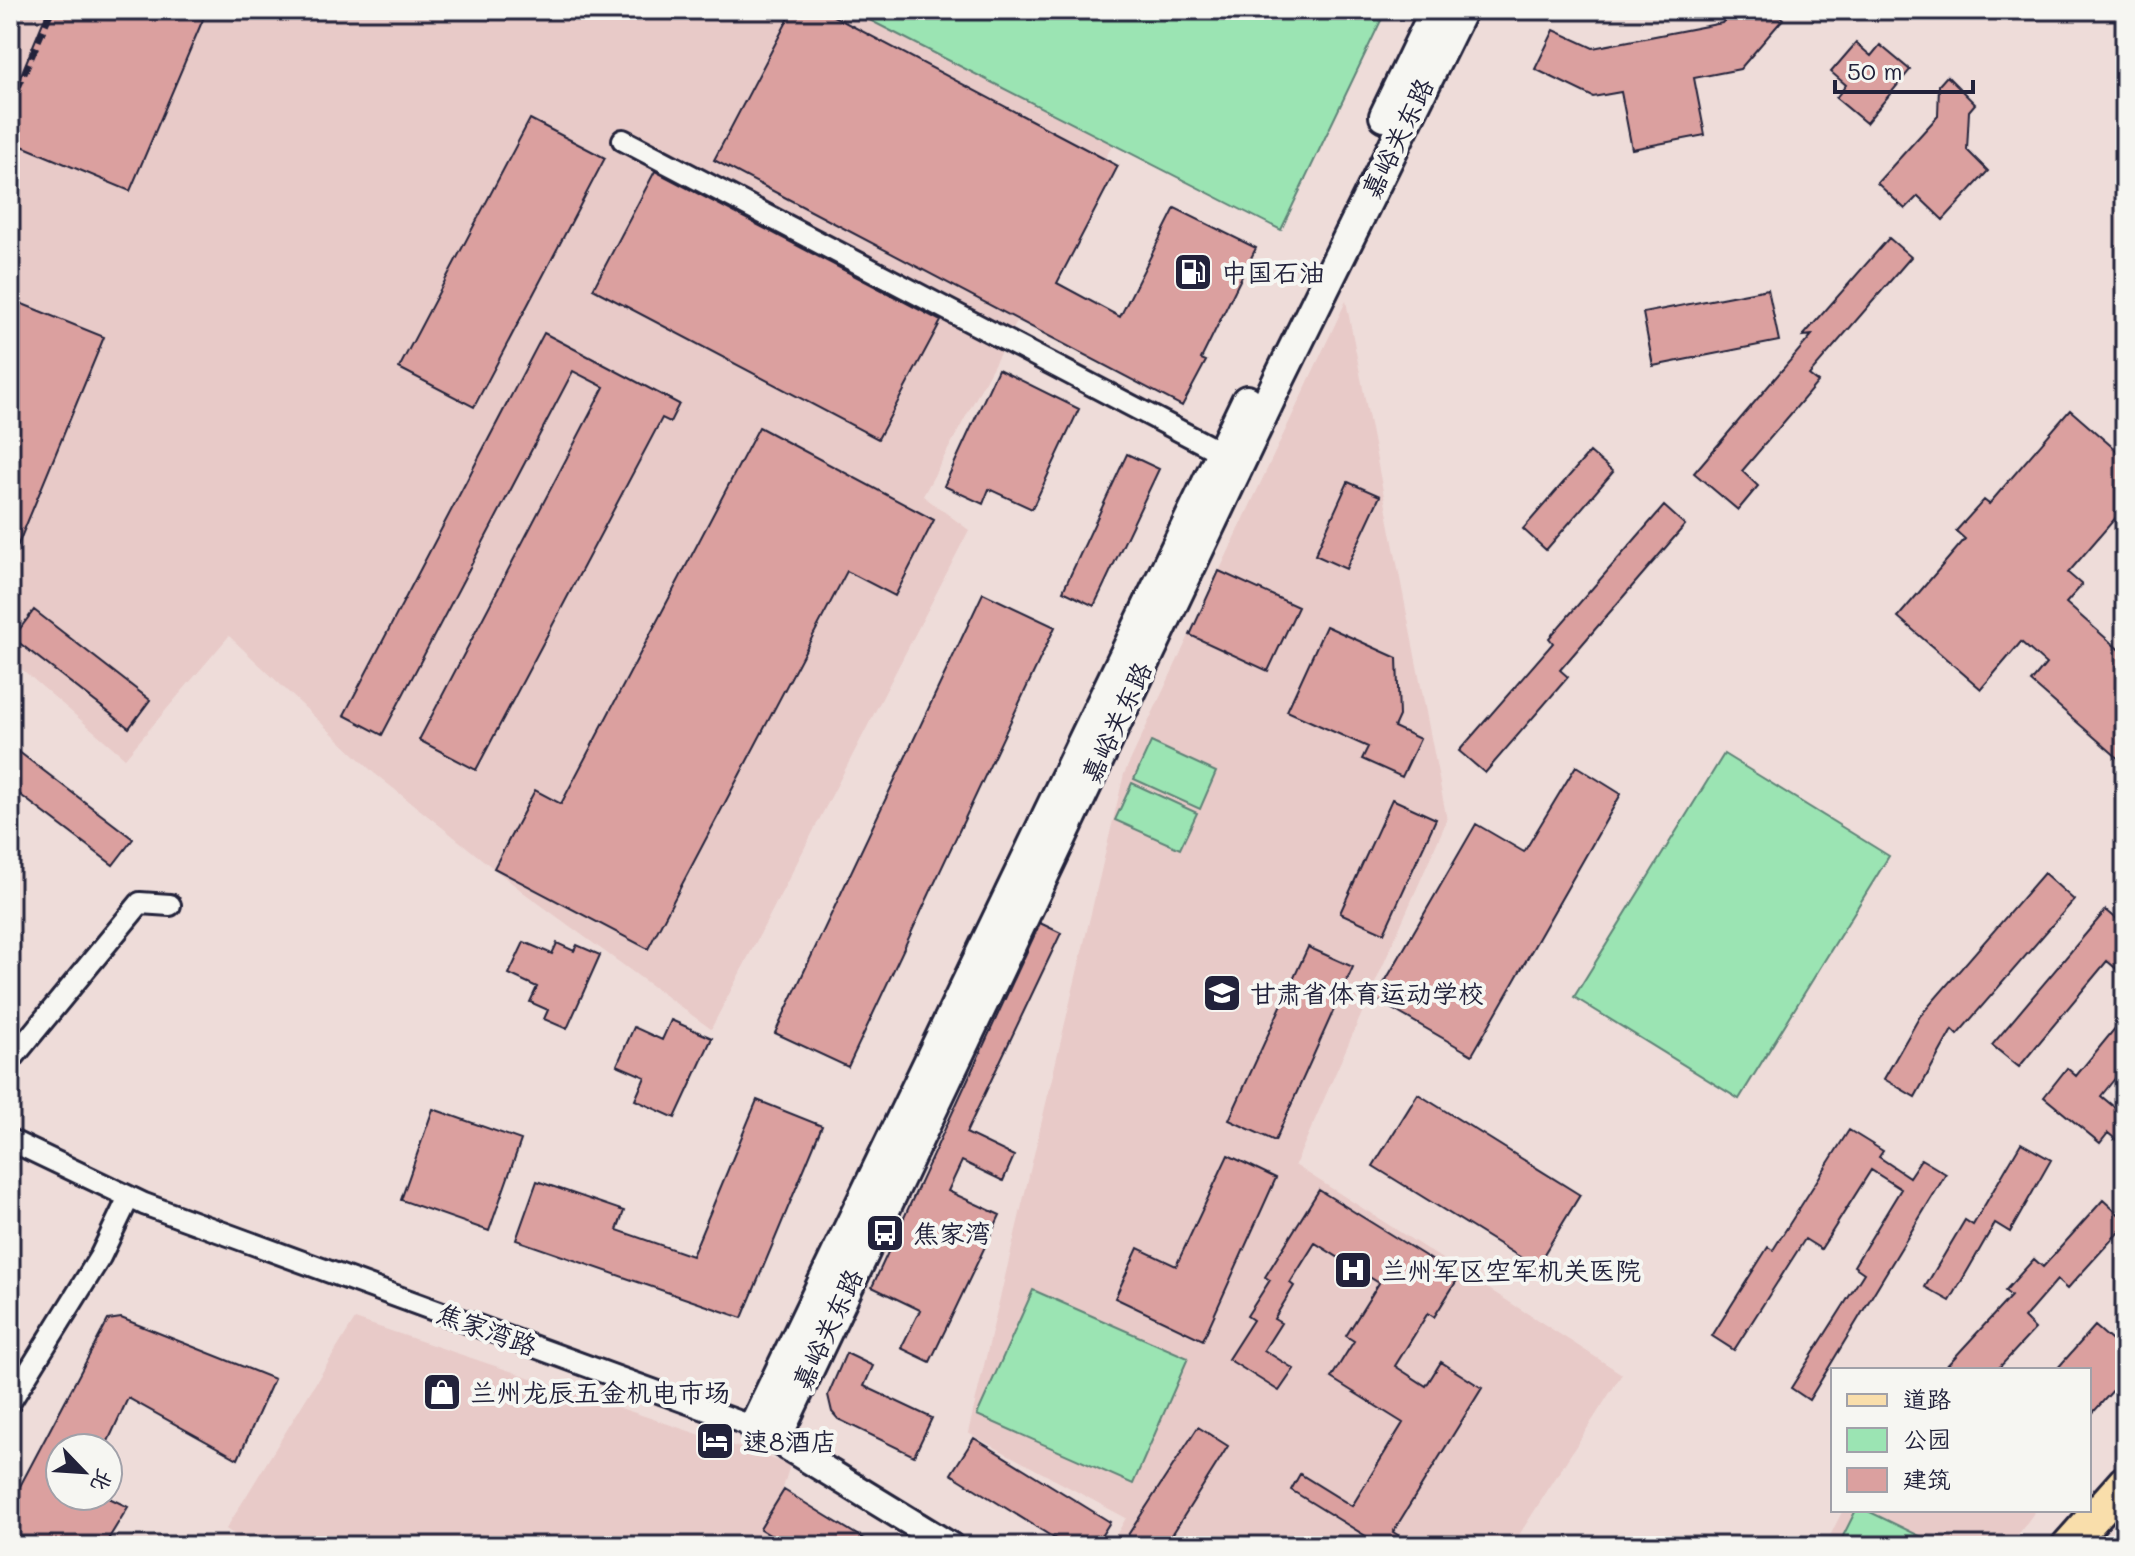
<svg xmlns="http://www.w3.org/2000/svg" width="2135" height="1556" viewBox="0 0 2135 1556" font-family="Mali,'LXGW WenKai TC',sans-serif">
  <rect width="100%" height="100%" fill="#eedcd9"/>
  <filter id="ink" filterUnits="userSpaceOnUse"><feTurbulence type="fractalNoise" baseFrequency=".0125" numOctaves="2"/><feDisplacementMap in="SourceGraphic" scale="16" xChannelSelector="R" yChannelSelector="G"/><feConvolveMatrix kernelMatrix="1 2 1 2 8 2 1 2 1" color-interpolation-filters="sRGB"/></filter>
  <g filter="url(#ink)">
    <path fill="#e8cac8" d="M10,10h840l263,134 -190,352 46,34 -258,499 -188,-137 -149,-119 -145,-137 -104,122 -115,-99z
      M1346,301l101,519 -152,345 327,209 -110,172h-402l16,-28 -158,-85 156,-659z
      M355,1319l435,146 -25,81h-515l-24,-17z
      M1843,1510h193l-26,36h-185z"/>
    <path fill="#9be4b3" stroke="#5e8377" stroke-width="2" d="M850,10h536l-105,220z
      M1151,742l65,30 -16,37 -66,-30z
      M1724,754l165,102 -150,243 -165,-102z
      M1132,783l65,30 -17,36 -65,-29z
      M1033,1290l155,68 -55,126 -156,-69z
      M1856,1510h10l64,31 -2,5h-90z"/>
    <path fill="#dba09f" stroke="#22223b" stroke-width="2" d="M48,10h159l-77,181 -120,-50v-40z
      M793,10h29l296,156 -61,117 63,34 55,-109 81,40 -55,111 5,2 -24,45 -468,-246z
      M1733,10h40l10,9 -43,50 -46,9 11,57 -73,14 -11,-57 -28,5 -58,-28 19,-39 39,18 129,-25z
      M1856,43l15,13 9,-11 30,25 -44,53 -30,-25 10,-13 -15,-13z
      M1947,76l28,28 -6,7 -2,39 21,21 -45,49 -25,-24 -13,13 -28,-26 61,-67 1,-31z
      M530,119l75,39 -131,249 -75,-39z
      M655,171l286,150 -63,118 -285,-150z
      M1889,238l22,19 -102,118 9,7 -76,89 16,15 -20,24 -44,-37 118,-138 -9,1z
      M1768,289l11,52 -126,25 -10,-53z
      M10,299l94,38 -94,227z
      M544,333l135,71 -9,18 -8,-4 -186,352 -57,-30 185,-353 -31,-16 -191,364 -38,-20z
      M998,369l81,40 -47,100 -43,-20 -6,15 -39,-18z
      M2070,410l55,48v49l-57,66 14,12 -16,18 59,52v109l-94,-82 15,-18 -25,-22 -40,47 -83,-72 67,-78 -9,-8 28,-31 5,4z
      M759,427l175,93 -39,76 -48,-25 -199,378 -154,-81 41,-78 26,14z
      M1590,452l23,20 -67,78 -23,-21z
      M1127,454l32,15 -65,137 -31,-15z
      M1348,482l32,14 -34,73 -31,-14z
      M1664,506l21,19 -125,145 8,7 -83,96 -26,-22 94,-108 -4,-5z
      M1219,571l79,36 -30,64 -78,-36z
      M983,593l72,34 -207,440 -73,-34z
      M34,610l116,90 -21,28 -116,-90z
      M1326,626l71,32 2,58 -5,11 26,12 -18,38 -40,-18 6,-12 -81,-36z
      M10,745l123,94 -20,26 -103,-78z
      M1576,766l45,28 -149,261 -97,-56 101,-175 48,28z
      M1392,799l44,20 -52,114 -44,-20z
      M2044,873l30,27 -117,135 -5,-5 -37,67 -31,-18 36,-63z
      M2106,910l19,16v50l-18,-15 -88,106 -27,-22z
      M1040,923l21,10 -95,200 48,23 -11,25 -41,-20 -14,30 52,24 -70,147 -29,-14 19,-38 -48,-23z
      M524,942l28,12 5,-11 17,8 3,-6 23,10 -33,74 -23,-10 4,-9 -18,-8 7,-15 -28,-13z
      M1308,947l45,20 -78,174 -46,-21z
      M2125,1016v50l-24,30 24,20v31l-17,-14 -8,10 -56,-46 23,-29 9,8z
      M671,1020l41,18 -37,80 -40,-18 10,-23 -28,-12 17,-38 28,13z
      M1418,1094l162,101 -44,72 -163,-101z
      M757,1100l65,26 -80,192 -226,-78 21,-59 87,30 -7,19 75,26z
      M433,1109l88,31 -32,91 -88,-31z
      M1849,1130l34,21 -4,6 30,20 12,-18 25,15 -137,226 -18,-12 73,-115 -10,-7 47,-77 -30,-19 -50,79 -16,-10 -71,111 -22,-14 56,-89 5,3z
      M2021,1143l30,17 -41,72 -15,-9 -45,78 -25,-14 40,-67 8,5z
      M1228,1155l48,23 -73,162 -88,-42 23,-50 38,18z
      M1319,1190l140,87 -25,40 -6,-4 -33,53 31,20 15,-24 41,26 -89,144 23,14h-34l-91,-56 9,-16 52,32 51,-83 -72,-45 23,-37 -8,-5 33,-53 -64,-40 -25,40 4,3 -20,33 7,4 -17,27 30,19 -15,22 -51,-32 25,-39 -6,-4 23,-36 -5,-3z
      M2103,1200l22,20v5l-58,64 -10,-9 -33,38 11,11 -38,41h-54l68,-74 -6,-5 29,-32 9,8z
      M121,1318l153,61 -36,80 -110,-61 -23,50 -23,-8 -3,8h-19v48h45l23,11 -24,39h-94v-41l98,-185z
      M2095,1326l30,26v25l-36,40v-47h-33z
      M846,1353l27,13 -9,20 68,32 -18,38 -76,-37 -6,-7 -4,-17z
      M1198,1427l30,19 -63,100h-20l-17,-11z
      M974,1438l136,84 -15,24h-28l-116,-72z
      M784,1490l91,56h-87l-28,-17z"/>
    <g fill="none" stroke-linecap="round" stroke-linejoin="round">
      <defs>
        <path id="minor" d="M623,140l597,312
          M10,1061l130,-158 30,2
          M10,1140l134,64 610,223
          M10,1402l90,-145 29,-60"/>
        <path id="tertiary" d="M757,1428l193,118"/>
        <path id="secondary" d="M1385,116l51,-106
          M754,1427l493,-1026
          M776,1437l504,-1060 181,-367"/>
        <path id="primary" d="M2068,1546l57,-64"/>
      </defs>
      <use href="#minor" stroke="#22223b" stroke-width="26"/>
      <use href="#tertiary" stroke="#22223b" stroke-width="32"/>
      <use href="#secondary" stroke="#22223b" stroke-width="36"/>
      <use href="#primary" stroke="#22223b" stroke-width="38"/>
      <use href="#minor" stroke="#f6f6f2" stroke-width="20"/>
      <use href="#tertiary" stroke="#f6f6f2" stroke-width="26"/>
      <use href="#secondary" stroke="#f6f6f2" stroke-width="30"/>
      <use href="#primary" stroke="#f9deab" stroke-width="32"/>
      <path stroke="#22223b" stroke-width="6" stroke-dasharray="12 6" stroke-linecap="butt" d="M10,107l42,-97"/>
    </g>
  </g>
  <defs>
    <symbol id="fuel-square" viewBox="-11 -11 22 22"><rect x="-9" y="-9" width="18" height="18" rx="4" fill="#22223b" stroke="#f6f6f2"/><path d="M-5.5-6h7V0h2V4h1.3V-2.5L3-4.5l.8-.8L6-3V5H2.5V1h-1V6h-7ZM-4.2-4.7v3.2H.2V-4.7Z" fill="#fff"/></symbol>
    <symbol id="university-square" viewBox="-11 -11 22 22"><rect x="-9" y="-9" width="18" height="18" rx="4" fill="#22223b" stroke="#f6f6f2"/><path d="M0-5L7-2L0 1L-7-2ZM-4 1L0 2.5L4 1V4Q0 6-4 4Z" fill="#fff"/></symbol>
    <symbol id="bus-square" viewBox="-11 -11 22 22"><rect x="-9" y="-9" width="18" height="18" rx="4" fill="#22223b" stroke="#f6f6f2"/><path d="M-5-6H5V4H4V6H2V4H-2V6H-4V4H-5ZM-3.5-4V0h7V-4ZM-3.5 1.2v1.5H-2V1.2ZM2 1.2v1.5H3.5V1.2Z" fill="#fff"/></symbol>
    <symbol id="hospital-square" viewBox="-11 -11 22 22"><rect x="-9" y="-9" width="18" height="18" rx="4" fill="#22223b" stroke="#f6f6f2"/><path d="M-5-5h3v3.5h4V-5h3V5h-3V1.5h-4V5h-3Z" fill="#fff"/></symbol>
    <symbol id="shop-square" viewBox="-11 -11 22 22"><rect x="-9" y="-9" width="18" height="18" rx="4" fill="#22223b" stroke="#f6f6f2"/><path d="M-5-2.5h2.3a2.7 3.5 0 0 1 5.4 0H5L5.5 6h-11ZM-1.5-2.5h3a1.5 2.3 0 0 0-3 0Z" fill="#fff"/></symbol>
    <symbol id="hotel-square" viewBox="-11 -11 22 22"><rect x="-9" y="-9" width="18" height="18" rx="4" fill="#22223b" stroke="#f6f6f2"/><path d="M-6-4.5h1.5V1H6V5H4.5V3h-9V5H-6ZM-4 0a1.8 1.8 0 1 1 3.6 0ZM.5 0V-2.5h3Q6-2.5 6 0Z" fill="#fff"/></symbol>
  </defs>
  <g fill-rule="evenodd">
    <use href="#fuel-square" x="1171" y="250" width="44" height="44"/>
    <use href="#university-square" x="1200" y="971" width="44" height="44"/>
    <use href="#bus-square" x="863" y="1211" width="44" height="44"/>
    <use href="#hospital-square" x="1331" y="1248" width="44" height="44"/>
    <use href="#shop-square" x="420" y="1370" width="44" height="44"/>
    <use href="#hotel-square" x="693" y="1419" width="44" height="44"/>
  </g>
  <g text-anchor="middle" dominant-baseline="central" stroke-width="8" stroke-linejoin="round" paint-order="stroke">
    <g font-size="26" fill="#22223b" stroke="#f6f6f2">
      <text transform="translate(1397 138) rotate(-64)">嘉峪关东路</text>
      <text transform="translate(1116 722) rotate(-65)">嘉峪关东路</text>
      <text transform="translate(487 1329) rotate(20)">焦家湾路</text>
      <text transform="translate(827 1329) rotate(-65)">嘉峪关东路</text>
    </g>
    <g font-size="26" fill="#22223b" stroke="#f6f6f2" text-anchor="start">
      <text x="1221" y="272">中国石油</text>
      <text x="1250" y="993">甘肃省体育运动学校</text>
      <text x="913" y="1233">焦家湾</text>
      <text x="1381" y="1270">兰州军区空军机关医院</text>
      <text x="470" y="1392">兰州龙辰五金机电市场</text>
      <text x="743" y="1441">速8酒店</text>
    </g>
  </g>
  <rect width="2135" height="1556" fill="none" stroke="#f6f6f2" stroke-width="40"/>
  <rect x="20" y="20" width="2095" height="1516" fill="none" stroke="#22223b" stroke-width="3" filter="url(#ink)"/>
  <rect x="1831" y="1368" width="260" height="144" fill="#f6f6f2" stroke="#a1a1a9" stroke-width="2"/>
  <rect x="1847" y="1394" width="40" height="12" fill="#f9deab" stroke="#a1a1a9" stroke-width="2"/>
  <text x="1903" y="1408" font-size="24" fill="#22223b">道路</text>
  <rect x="1847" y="1428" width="40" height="24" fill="#9be4b3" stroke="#a1a1a9" stroke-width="2"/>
  <text x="1903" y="1448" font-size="24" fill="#22223b">公园</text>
  <rect x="1847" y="1468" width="40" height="24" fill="#dba09f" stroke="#a1a1a9" stroke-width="2"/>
  <text x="1903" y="1488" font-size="24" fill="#22223b">建筑</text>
  <g transform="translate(84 1472) rotate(115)"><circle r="38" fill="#f6f6f2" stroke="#a1a1a9" stroke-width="2"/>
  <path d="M0-6L14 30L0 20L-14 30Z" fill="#22223b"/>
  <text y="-12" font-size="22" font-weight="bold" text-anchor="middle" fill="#22223b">北</text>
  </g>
  <path d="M1835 80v12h138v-12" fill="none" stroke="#22223b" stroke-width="4"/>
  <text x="1847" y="80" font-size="24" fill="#22223b" stroke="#f6f6f2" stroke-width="6" paint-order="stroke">50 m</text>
</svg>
